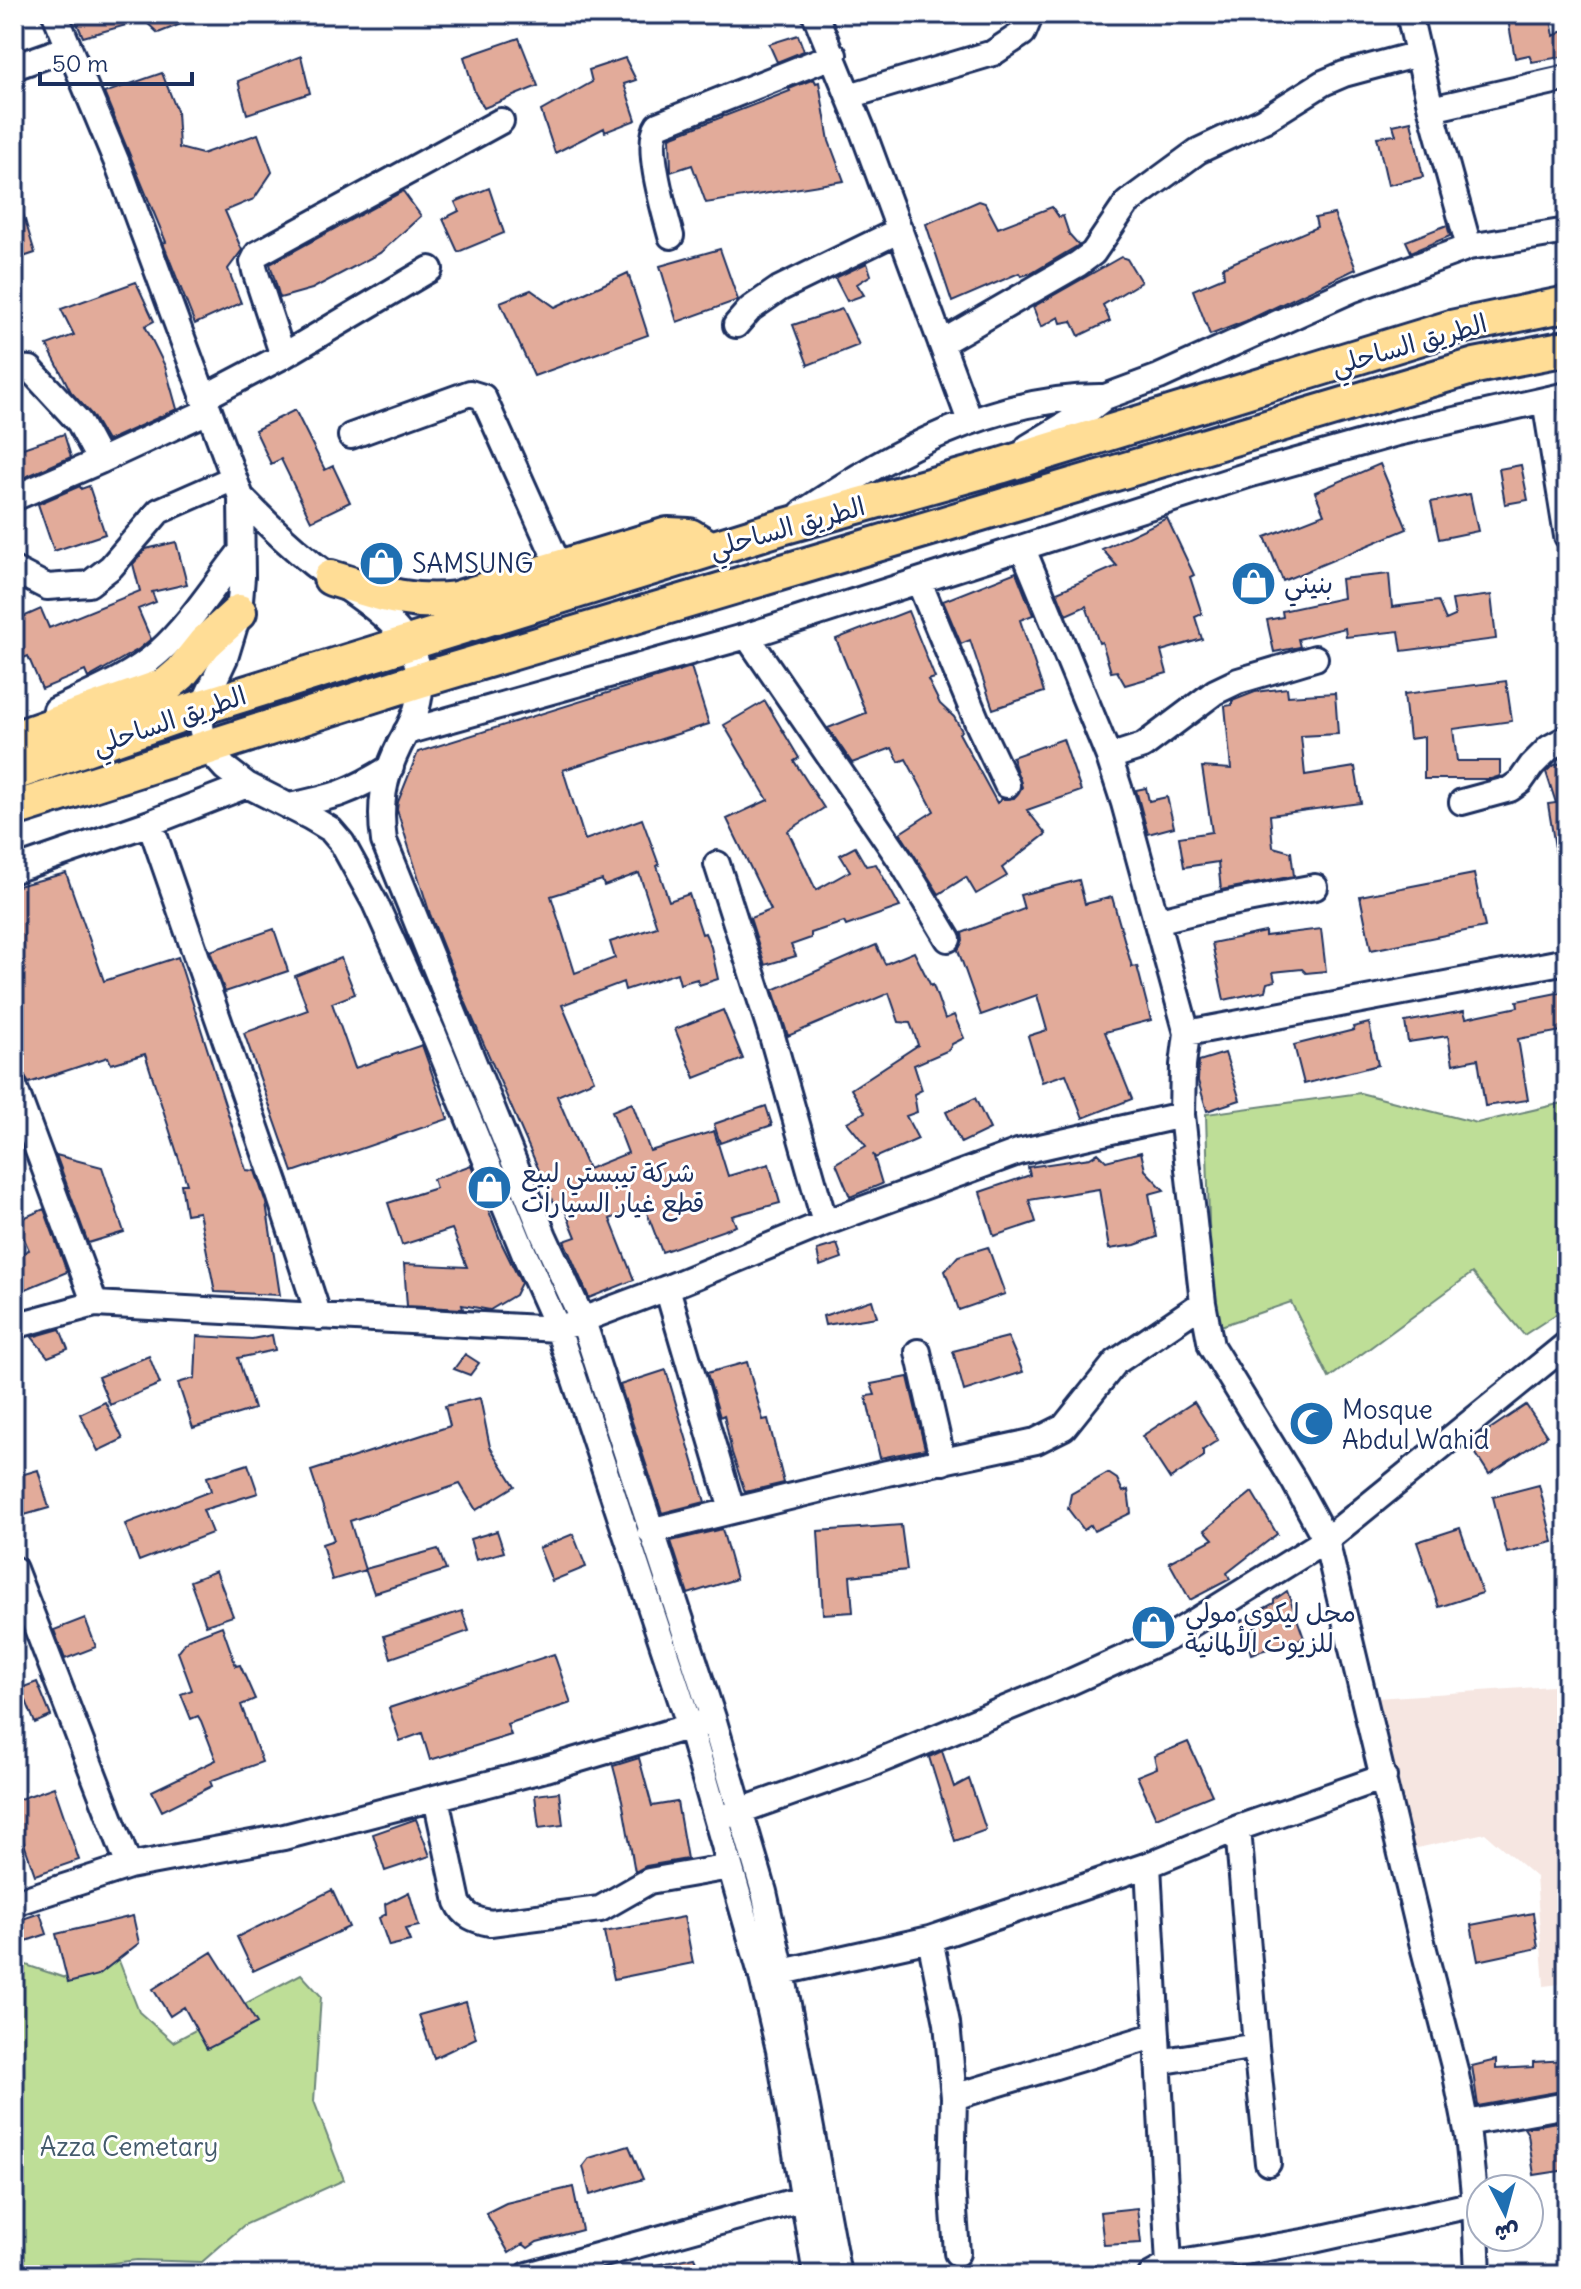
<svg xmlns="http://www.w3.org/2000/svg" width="1581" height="2289" viewBox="0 0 1581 2289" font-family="Delius,'Playpen Sans Arabic',sans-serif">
  <rect width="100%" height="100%" fill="#fff"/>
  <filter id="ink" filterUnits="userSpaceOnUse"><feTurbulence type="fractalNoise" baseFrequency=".0125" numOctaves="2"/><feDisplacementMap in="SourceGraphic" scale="16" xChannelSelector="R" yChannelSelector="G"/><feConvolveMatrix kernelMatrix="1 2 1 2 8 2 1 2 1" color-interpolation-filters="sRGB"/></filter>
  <g filter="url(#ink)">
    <path fill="#f6e6e1" d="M1567,1685v298l-23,3 -8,-109 -51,-44 -81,18 -28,-153z"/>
    <path fill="#bede97" stroke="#6c867a" stroke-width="2" d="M1360,1093l117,30 90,-21v205l-43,28 -52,-62 -143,105 -38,-76 -79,27 -6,-215z
      M114,1948l25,64 34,30 128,-68 20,22 -7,105 30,79 -100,45 -42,37 -65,-2 -123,15v-314l51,17z"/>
    <path fill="#e2ab9a" stroke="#1b2f5e" stroke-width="2" fill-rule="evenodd" d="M73,14h131v1l-46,18 -14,-13 -61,17z
      M1507,14h43l4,22 13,-7v27l-35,6 -3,-7 -14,3z
      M798,35l6,16 -27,11 -8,-18z
      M519,38l19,48 -54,22 -9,-15 -11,-36z
      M301,56l9,37 -63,21 -9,-33z
      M625,58l11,22 -12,4 12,36 -31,12 -1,-4 -49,25 -14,-42 51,-29 -3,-12z
      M162,73l15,38 2,37 23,6 56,-20 14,38 -18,27 -29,12 17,39 -14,19 13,34 -46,21 -32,-81 3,-1 -62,-149z
      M814,79l2,4 3,-1 10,59 15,40 -138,22 -14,-38 -21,7 -1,-35 120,-46 -1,-2z
      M1411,121l12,56 -35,8 -11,-48 19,-2 -3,-10z
      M489,188l15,45 -46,19 -15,-33 16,-8 -4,-9z
      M403,191l18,25 -41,37 -68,36 -32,9 -10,-34z
      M18,197l17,56 -21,7v-62z
      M979,201l6,2 13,25 54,-21 7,10 4,-1 6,18 10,11 -47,28 -11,3 -2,-3 -67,29 -26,-78z
      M1334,214l22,55 -110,52 -36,14 -17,-45 31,-13 -1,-10 94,-40 -2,-9z
      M1447,225l3,11 -39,16 -5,-11z
      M720,249l18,51 -61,22 -17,-56z
      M1121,257l6,2 14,23 -38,23 7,16 -31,15 -7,-15 -11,2 -2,-6 -18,10 -8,-20z
      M867,263l4,12 -14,9 7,11 -17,6 -12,-23z
      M628,273l20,62 -114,41 -34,-74 31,-12 24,17z
      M136,282l18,39 -9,5 20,40 12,43 -70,32 -15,-26 -21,-23 -24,-47 27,-10 -13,-26z
      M842,309l17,36 -51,20 -15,-40z
      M295,410l30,60 8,-4 17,36 -39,19 -30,-62 -10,5 -16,-34z
      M64,434l7,23 -57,25v-31z
      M1380,464l27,65 -124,52 -18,-44 59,-23 -9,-22z
      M1521,465l7,35 -23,4 -6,-35z
      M80,486l1,3 8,-3 16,48 -51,17 -16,-47z
      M1470,494l8,37 -39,8 -8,-37z
      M1167,518l27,57 -4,2 12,37 -7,3 7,22 -41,12 6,22 -42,12 -8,-14 -6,1 -9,-30 -3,1 -13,-37 -20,9 -9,-23 60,-26 -15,-17z
      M176,542l11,42 -35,8 4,10 -18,7 13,30 -12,10 -51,29 -3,-7 -43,18 -14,-33 -14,6v-41l27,-12 8,19 91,-37 -7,-27 13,-15z
      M1016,572l17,43 -13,5 24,72 -51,17 -23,-69 -9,4 -18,-43z
      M1389,574l3,33 46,-6 8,19 9,-4 -3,-16 39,-5 5,44 -94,12 -3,-20 -53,6 -1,-9 -47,11 2,8 -26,5 -7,-32 16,-3 -1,-6 61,-13 -2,-19z
      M908,611l27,67 -7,2 12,24 14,13 8,14 -3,2 38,70 5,-4 12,-1 8,-11 -10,-30 51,-18 18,52 -54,19 19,24 -44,34 5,8 -31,18 -10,-17 -27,17 -39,-61 34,-22 -28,-52 -7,3 -7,-14 -40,15 -24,-35 38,-15 -30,-74z
      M691,667l18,57 -146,46 22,70 57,-21 17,46 -2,1 12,35 20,-7 13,40 3,-1 6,14 7,32 -19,6 -2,-6 -17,5 -3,-11 -52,17 -2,-8 -61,23 32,75 -37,16 31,73 40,-16 -16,-42 20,-8 18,48 64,-20 14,45 41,-12 11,39 -48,13 4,10 -74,26 -18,-47 -34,14 24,61 -45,18 -25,-57 12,-4 -11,-27h-5l-8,-10 -87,-199 -35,-87 -33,-104 1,-8 20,-50zM639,873l18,54 -47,15 5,16 -40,15 -24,-77 51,-16 2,6z
      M1506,681l6,40 -59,8 4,32h43v15l-9,3h-67v-42l-15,2 -5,-45z
      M1287,688l1,8 47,-3 3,41 -37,2 4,39 50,-8 6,36 -91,12 3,32 18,5 3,24 -73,14 -3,-28 -34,5 -5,-30 33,-5 -10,-65 29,2 -6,-63 7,-1v-4l23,-9z
      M765,701l34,57 -5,3 30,47 -36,23 28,59 34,-19 -10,-16 15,-8 11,19 10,-2 24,43 -54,19 -2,-4 -33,11v5l-20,7 5,11 -31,9 -15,-47 21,-8 -44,-91 41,-19 -44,-75z
      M1567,761v104l-9,1 -10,-62 8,-1 -10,-31 6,-6z
      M1146,788l3,13 18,-4 7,30 -26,7 -12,-44z
      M66,873l38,108 74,-24 68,213 9,1 11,32 14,92 -65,-3 -16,-80 -13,2 -5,-30h6l-42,-130 -34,10 -3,-7 -79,26 -7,-10 -8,-22v-164z
      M1474,874l11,53 -114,23 -11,-54z
      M1079,880l6,24 27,-7 20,70 5,-1 14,54 -46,12 27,67 -49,19 -17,-44 -24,8 -14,-46 19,-6 -10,-35 -56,20 -23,-65 5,-10 -1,-7 62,-24 -4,-14z
      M274,929l14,42 -63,21 -15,-41z
      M1321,929l5,42 -20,2 -4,-4 -29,3 2,9 -8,2 -2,8 -41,9 -12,-57 53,-11v4z
      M876,945l9,19 29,-12 17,34 2,-1 12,34 9,-4 10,23 -12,6 -3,6 -35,15 8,25 -8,4 3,18 -11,4 12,23 -43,19 -2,-4 9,30 -32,13 -14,-34 30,-17 -19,-24 18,-10 -14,-23 67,-44 -4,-12 -4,-10 -11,-1 -10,-29 -101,43 -15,-46z
      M341,958l14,36 -23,9 23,65 67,-23 26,74 -155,53 -49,-139 64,-23 -13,-34z
      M1567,991v39l-49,9 10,61 -43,6 -7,-47 -25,5 -5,-28 -40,6 -3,-20 59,-11 2,7 52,-11 -1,-6z
      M723,1010l20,49 -48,19 -20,-49z
      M1369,1023l9,42 -74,19 -10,-39 60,-15 -1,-3z
      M1225,1053l15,47 -33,11 -9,-30 1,-20z
      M975,1098l15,31 -29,14 -15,-31z
      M766,1106l6,19 -52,18 -6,-19z
      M1141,1152l4,18 19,20 -15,4 8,43 -22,8 -26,4 -10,-60 -70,11 7,22 -42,14 -14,-44 50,-17 -2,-8 62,-9 8,-5 8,8z
      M56,1155l46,12 22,65 -36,11z
      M471,1165l30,77 20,41 -6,12 -25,15 -28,-5 1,4 -56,-3 -3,-42 63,3 -15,-38 -50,16 -14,-42 48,-15 -3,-9z
      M44,1209l23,63 -53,22v-37l15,-7 -13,-29z
      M837,1244l5,14 -22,8 -3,-16z
      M988,1247l17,47 -46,16 -14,-39 13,-15z
      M872,1300l5,17 -52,8 -2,-9z
      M60,1329l8,20 -20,8 -16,-20z
      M272,1335l3,15 -37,8 16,51 -61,19 -15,-45 17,-5 2,-42 55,3z
      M1008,1337l15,35 -59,19 -11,-40z
      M465,1354l14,9 -9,12 -16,-6z
      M149,1356l11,28 -50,21 -12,-28z
      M747,1362l16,58 5,-1 16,64 -39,9 -13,-39 -8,-38 -4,2 -13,-44z
      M666,1370l39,132 -43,11 -42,-128z
      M908,1377l17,72 -45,9 -14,-62 9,-1 -4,-11z
      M480,1398l10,49 25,39 -39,24 -16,-26 -110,37 15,49 -33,10 -10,-36 12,-4 -23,-69 139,-45 -5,-20z
      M105,1402l18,37 -25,12 -18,-37z
      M1194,1402l24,38 -15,10v7l-33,22 -28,-43z
      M1526,1405l21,31 -58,38 -20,-31z
      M248,1464l10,29 -55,17 9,23 -73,28 -14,-37 86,-33 -4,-14z
      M38,1470l11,38 -35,10v-41z
      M1108,1473l9,6 6,13 5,-2 3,23 -37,18 -3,-6 -7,5 -16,-21 3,-15z
      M1539,1485l14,57 -46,11 -14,-56z
      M1252,1492l25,42 -50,39 3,6 -40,21 -21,-38 44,-23 -8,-9z
      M901,1525l6,45 -57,6 3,36 -30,2 -5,-83z
      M1460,1528l22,65 -43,14 -22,-65z
      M722,1529l14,50 -48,15 -17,-53z
      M497,1531l7,21 -28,8 -6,-21z
      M573,1534l13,33 -34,14 -13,-33z
      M438,1549l8,21 -72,23 -9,-24z
      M216,1571l17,45 -27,9 -16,-44z
      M1287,1591l17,47 -53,16 -10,-33 33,-18v-3z
      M462,1611l7,20 -78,27 -7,-22z
      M85,1618l11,29 -31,12 -11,-29z
      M222,1626l14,40 4,-1 15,34 -14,6 21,57 -52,19 2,5 -50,25 -10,-20 64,-31 -15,-39 -3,-5 -7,3 -10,-25 11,-4 -14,-38 10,-13z
      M554,1654l17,49 -64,21 4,11 -81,25 -8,-27 -22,8 -11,-33z
      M37,1682l14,34 -16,7 -14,-35z
      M1188,1742l24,53 -56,23 -19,-42 20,-8 -3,-12z
      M942,1751l12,36 15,-8 17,51 -31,11 -26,-84z
      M639,1758l13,48 25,-4 10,57 -41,7 -11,6 -13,-72 -9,-34z
      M54,1787l25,73 -44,15 -21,-60v-14z
      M559,1792l4,33 -24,3 -4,-33z
      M416,1819l14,37 -45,15 -12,-37z
      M332,1890l17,37 -96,44 -16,-34z
      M409,1892l10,34 -14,3 5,12 -21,5 -10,-28 7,-4 -1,-10z
      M40,1913l7,21 -33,11v-23z
      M1533,1913l5,35 -60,13 -7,-36z
      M133,1916l6,27 -41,32 -30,8 -12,-49z
      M684,1917l9,46 -79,16 -10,-47z
      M212,1952l45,71 -50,26 -23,-42 -14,9 -17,-27z
      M466,2002l10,36 -42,20 -15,-43z
      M1496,2060v9l37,-2v-5l34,-2v30l-89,16 -6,-40z
      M1567,2120v50l-33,5 -6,-41 -4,-6z
      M629,2146l14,33 -53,16 -7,-29 6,-8z
      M573,2187l9,43 -45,12 -9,6 -5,-4 -14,9 -23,-40 20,-10z
      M1137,2208l4,35 -37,2 -4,-33z
      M695,2257l8,18h-57v-8z"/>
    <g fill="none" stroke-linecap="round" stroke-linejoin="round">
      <defs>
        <path id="minor" d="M55,14l65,156 121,327 1,80 -3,35 -14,46 -23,49 -1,20 5,20 19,21 22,17 63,32 20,12 12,14 33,60 60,134 89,216 34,76 132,398 72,250 17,73 37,225
          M815,14l47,115 108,292
          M1409,14l22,95 38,138
          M14,67l54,-19
          M849,96l144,-43 30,-20 8,-19
          M1431,109l136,-31
          M671,236c-6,-23 -27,-92 -13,-111l176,-70
          M736,325l14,-16 29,-20 121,-59
          M941,343l137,-79 15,-11 34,-50 71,-52 66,-31 59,-37 21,-9 74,-20
          M283,356l-28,-85 -2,-9 4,-8 244,-133
          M14,368l16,1 49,53 21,39
          M203,398l80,-42 147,-87
          M1545,400l22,136
          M351,436l119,-43 13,4 76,169
          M1028,447l58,-35 19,-15 54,-20 192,-87 118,-43 98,-16
          M241,497c23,24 46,46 72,67 46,36 124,71 104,143 -3,14 -12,27 -18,39 -16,32 -20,60 -15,95l160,395 39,85 130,397 51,174 18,80 56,303
          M14,498l86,-37 108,-50
          M802,513c87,-60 194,-118 303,-116
          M1023,549l86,208 15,46 63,230 -4,32 -1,50 21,188 8,43 84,137 31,57 96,402 33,128 13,66 7,68 3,71
          M14,570l33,17 42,-3 22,-17 48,-56 75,-33
          M919,582l60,144 28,59
          M747,636l156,228 45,75
          M56,710c35,-17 74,-32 103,-58 31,-28 57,-69 83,-102
          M406,732l341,-96 504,-162 146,-41 170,-38
          M1109,757l34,-11 72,-54 23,-11 77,-23
          M1462,802l48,-13 10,-7 12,-17 17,-17 18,-10
          M289,806c45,-9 63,-14 102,-39
          M150,823l128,368 41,126
          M717,864l53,165 55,194
          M14,870l136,-47 97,-38
          M1156,921l65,-16 94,-18
          M1187,1033l380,-72
          M14,1086l81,218
          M667,1288l65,222
          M14,1326l81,-22 463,25 109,-41 158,-65 193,-71 164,-37
          M918,1352l25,110
          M650,1531l237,-58 149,-32 28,-14 52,-65 87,-59
          M14,1569l115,297
          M436,1798l22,104c6,14 17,18 32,21l110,-14 49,-28 81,-14
          M726,1816l141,-50 199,-82 104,-47 156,-97 241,-196
          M1238,1828l18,218 12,117
          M1148,1865l21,400
          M14,1903l115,-37 155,-29 262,-68 158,-47
          M930,1939l17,84 7,74 -2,86 5,70
          M782,1972l148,-33 218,-74 90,-37 146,-51
          M1158,2062l98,-16
          M954,2097l203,-62
          M1466,2123l101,-18
          M528,2275l289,-80
          M1151,2275l18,-10 140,-24 166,-37"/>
        <path id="highway" d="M331,578c45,14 77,27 125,21l212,-64 21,1 22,13
          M14,739l153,-54 14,-12 24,-30 34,-31
          M14,773l188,-66 580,-180 218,-61 451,-138 116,-24
          M14,809l406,-129 1055,-314 92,-18"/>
      </defs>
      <use href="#minor" stroke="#1b2f5e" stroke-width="30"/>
      <use href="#highway" stroke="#1b2f5e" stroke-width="40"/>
      <use href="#minor" stroke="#fff" stroke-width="24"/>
      <use href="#highway" stroke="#ffdd96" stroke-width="34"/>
    </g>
  </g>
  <defs>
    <symbol id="shop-disc" viewBox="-11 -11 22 22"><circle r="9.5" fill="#1f6fb2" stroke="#fff"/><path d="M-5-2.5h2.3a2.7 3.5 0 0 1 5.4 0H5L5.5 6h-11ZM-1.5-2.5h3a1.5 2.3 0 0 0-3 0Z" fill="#fff"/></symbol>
    <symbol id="mosque-disc" viewBox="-11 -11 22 22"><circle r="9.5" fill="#1f6fb2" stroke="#fff"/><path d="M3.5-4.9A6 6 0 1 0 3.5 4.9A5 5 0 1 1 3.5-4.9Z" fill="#fff"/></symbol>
  </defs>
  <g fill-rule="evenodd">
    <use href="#shop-disc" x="356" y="538" width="51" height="51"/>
    <use href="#shop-disc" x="1228" y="558" width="51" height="51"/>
    <use href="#shop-disc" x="464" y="1162" width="51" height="51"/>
    <use href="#mosque-disc" x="1286" y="1398" width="51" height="51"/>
    <use href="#shop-disc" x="1128" y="1602" width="51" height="51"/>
  </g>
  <g text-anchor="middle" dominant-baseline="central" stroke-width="6" stroke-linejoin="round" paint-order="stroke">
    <g font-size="26" fill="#1b2f5e" stroke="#fff">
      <text transform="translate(1409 344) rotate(-16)">الطريق الساحلي</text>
      <text transform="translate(787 527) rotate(-16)">الطريق الساحلي</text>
      <text transform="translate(169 720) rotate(-19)">الطريق الساحلي</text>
    </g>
    <g font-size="26" fill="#1b2f5e" stroke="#fff" text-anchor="start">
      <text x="412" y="563">SAMSUNG</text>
      <text x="1284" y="583">بنيني</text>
      <text x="521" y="1172">شركة تيبستي لبيع<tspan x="521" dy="30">قطع غيار السيارات</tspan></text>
      <text x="1342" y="1409">Mosque<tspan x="1342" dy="30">Abdul Wahid</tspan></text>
      <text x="1185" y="1612">محل ليكوي مولي<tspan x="1185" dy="30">للزيوت الألمانية</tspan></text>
    </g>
    <g font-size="26" fill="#445b6c" stroke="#fff">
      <text x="129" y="2146">Azza Cemetary</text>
    </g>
  </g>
  <rect width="1581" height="2289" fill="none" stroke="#fff" stroke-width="48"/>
  <rect x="24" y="24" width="1533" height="2241" fill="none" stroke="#1b2f5e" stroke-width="3" filter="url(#ink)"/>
  <g transform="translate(1505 2213) rotate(174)"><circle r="38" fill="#ffffff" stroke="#a4acbf" stroke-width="2"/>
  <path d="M0-6L14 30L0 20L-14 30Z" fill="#1f6fb2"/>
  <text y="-12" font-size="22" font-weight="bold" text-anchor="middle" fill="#1b2f5e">ش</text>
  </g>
  <path d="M40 72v12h152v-12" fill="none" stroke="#1b2f5e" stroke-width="4"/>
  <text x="52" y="72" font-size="24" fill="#1b2f5e" stroke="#ffffff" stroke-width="6" paint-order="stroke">50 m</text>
</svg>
